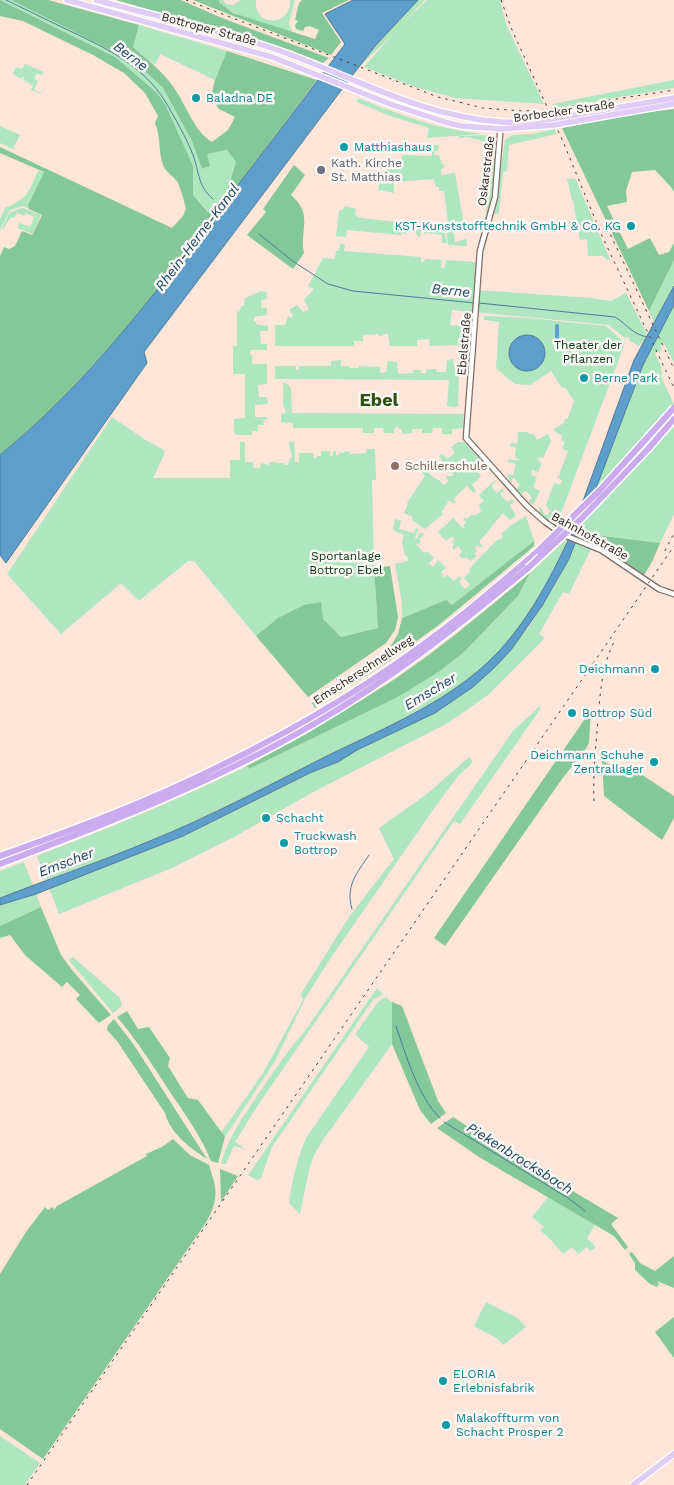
<svg xmlns="http://www.w3.org/2000/svg" width="674" height="1485" viewBox="0 0 674 1485" font-family="'Work Sans',sans-serif">
  <rect width="100%" height="100%" fill="#fde5d8"/>
  <path fill="#aee6be" d="M0,0h11l107,54h7l38,34 29,53 10,28 8,-3 -4,-12 21,-4 9,12 -9,29 1,7 -7,10 -5,-3 -7,7 -16,-17v-29l-37,-74 -41,-35z
    M219,0h4l3,4 7,1 8,-5h15c-3,28 36,27 34,0h5l-6,23 3,8 -2,1c-17,-6 -64,-16 -71,-32z
    M418,0h7l-42,44 -25,24 18,-23z
    M427,0h73l6,24 38,80 -89,-6 -37,-10 -54,-21 35,-40z
    M139,25l88,26 -12,29 -55,-26 -5,11 -22,-18z
    M25,64l19,8 -3,3 -4,-2 -3,6 4,2 -4,9 7,3 5,-8 -5,9 -10,-4 2,-5 -10,-5 2,-2 -4,-1v2l-8,-5 3,-7 6,2z
    M674,80v8l-120,20 -2,-4z
    M358,98c41,17 80,31 124,36l-55,4 2,-10 -39,-12 -33,-14z
    M0,126l20,9 -7,14 -13,-6z
    M555,129l1,5 -47,11 -2,26 -4,1 -4,41 -5,1 11,-74 8,-5 19,-1z
    M490,135l3,4 2,5c-1,29 -2,58 -12,86l-1,-8 3,-3c3,-16 5,-30 -1,-45l6,-1v-25l-2,-6 -22,-5 -6,1 -1,-2z
    M432,145h7l-1,6h-3l-1,4h5l3,9h2v4l-3,1v6l14,-2 9,52 -11,2 2,15 11,-3 1,7 -19,-1 -3,-22 3,-1 -4,-31h-5v-4h-3l-2,-8 -40,3v11l-16,-3 5,-19 4,-1v-4h6v-4h9v-7l30,1z
    M38,171l6,1 -16,33 1,4 -6,-3 -13,4 -10,20v-11l5,-11c24,-10 23,-15 33,-37z
    M575,178l35,81 -3,1 -4,-4h-15l-1,-17 -7,1 -7,-40h-1l-5,-21z
    M345,206l11,3 -1,6 6,3 60,7 7,-2 16,9 3,11h-5v-8l-14,-2 -4,1v-2l-3,-1 -1,6h-1l-3,-3v-4l-9,-1 -1,5 -4,-1 -1,2 -54,-5 -1,7 -10,-1 3,-25 5,-3z
    M23,208l18,7 -9,19 -14,-6 1,-5 11,4 4,-10 -8,-4 -2,3 -7,-3 -3,5 -3,-1 -8,12 -1,-1 8,-16z
    M340,244h5l-1,7 77,6v5h3l1,-3 17,1 -1,8h4l1,-8 29,2 2,3 -1,25 116,8 19,3 15,-8 22,43 -9,10 -9,-5 -2,-4 -3,1 -16,-13 -157,-15 -2,15 22,2 -1,18 -41,1 -1,-7 -12,1v6h-27l-2,-12h-5v2h-4l-1,-2 -15,1v6h-9v5h-79v-21h10l3,-9 3,2 2,-3 -4,-5 8,-5 6,7 6,-3 -5,-9 10,-11 -6,-3 15,-28 12,1 1,-8h3z
    M674,260v26l-20,37 -5,-12z
    M261,291l6,2v6l-6,1v8h6v7l-13,2v4h2v3l12,2v5h-8l1,13h6v6h-17v5h2v9h15v20l-9,1 1,12h8l1,7 -13,1v12h12v2l-3,1 -1,5h-5v6h-6v4h-15l-3,-3v-13l11,-1v-44h-12v-28h4v-34l3,-1 1,-5h3l1,-8z
    M674,305v58l-10,-20 -4,2 2,5 -7,3 6,13 1,13 12,25 -56,64 -13,31 69,-72v87l-14,29 -56,-7 -8,9 -19,-7 66,-173z
    M484,316l44,2 78,8 19,17 -65,173 -6,10 -15,-13 1,-7 4,8 4,1 2,-5 -3,-1 1,-2 -2,-2 8,-22 6,2 2,-5 -4,-2 10,-27 -6,-2 3,-7 -4,-2 1,-4 -9,-6 12,-8 -1,-2 4,-2 6,-17 -9,-14 -3,1 -11,-17 -21,14 -15,-1 -19,-16 3,-46 -15,-2z
    M453,359l1,8h14l-1,8h-8l-1,32 -11,-1 2,-26 -174,-1v-13h21v4h2l1,-4h32v-5l10,-1v6h8v2h10v-2l21,1v6l6,-1 2,-11 9,1 1,12 15,-1v-3h8v3h5v-3l10,-1 1,3h9l1,-12z
    M283,383h3l5,5 1,25 172,1 -1,14 -11,1v5h-10v-6h-9l-1,5h-10v-4h-10v4l-10,1v-5h-3l-1,-3 -4,3v4h-10l-1,-5h-9v5h-11v-5h-70v-5l-12,-1v-8l5,-1 -3,-10z
    M112,417l35,24 17,9v5l-11,23h77v-18h10v-18h5v20h8l1,6h6l1,-5 8,2 1,-3h6v1h8l1,2h3l2,-7h2l-3,-16h5l1,20h4v-9h14l1,5h2l1,-2h4v-5h9v5h3v-5h3v4h3l1,-4 1,2h3v-2l6,1v2l16,-1 1,-4h8l1,31h-4l2,88 4,60 -37,9 -18,-18 -3,-17 -41,16 -23,18 -62,-75h-6l-49,40 -18,-18 -60,51 -54,-60z
    M518,432h9l2,2h5l3,6 11,-6 3,7 -8,17 -4,-1 -1,4 4,2 -4,9 -6,-2 -1,5 6,2 -4,10 7,4 -7,14 -5,-3 4,-4 -6,-7 -5,3 -5,-5 4,-4 -6,-7 -4,4 -3,-8 6,1 3,-11 -8,-2v-2h12l-5,-3 1,-10 -6,-1v-3l7,1z
    M458,442h6l16,17 -7,7 8,10 -9,9 4,6 -2,2 -7,-7 -14,13 3,3 -3,2 -4,-4 -2,2 1,2 -4,2 1,2 -4,4 2,2 -18,15 -13,-9 1,-3 -9,-4 4,-9 -1,-1 18,-27 -4,-5 4,-3c8,12 11,8 19,17l5,-4 -4,-5h8v-3l-7,-1 -3,-5 2,-2 -6,-9 3,-2 5,5 8,-6 -4,-6z
    M495,480l1,1 -5,5 6,7 6,-5 1,2 -4,4 7,8 5,-3 3,3 -5,3 6,11 -6,4 -7,-7 -24,29 4,4 -2,2 -3,-3 -3,3 2,3 -3,3 3,2 -6,5 -5,-4 -3,2 -4,-4 3,-3 -4,-6 -4,4 -2,-3 2,-2 -2,-3 3,-3 -3,-3 -6,5 -8,-9 15,-14 10,10 2,-1 -2,-2 3,-2 -3,-4 2,-2 2,2 5,-5 2,2 7,-4 -2,-7 5,-4 -5,-6z
    M526,516l8,25 -82,64 -6,-5 -44,18v-15l-7,-39 13,-3 -1,-5h-2l-3,-15 2,-6 -11,-5 2,-11 6,2 -2,8 15,4 2,-5 2,1 -3,9 2,1 1,-5 5,-1 1,2 -5,4 2,4 -5,1 8,9 3,-2 7,7 -7,7 3,-1 3,3 5,-7 8,8 -5,4 3,6 3,-3 7,6 6,-5 2,2 -3,4 6,7 5,-4 -6,-7 6,-6 -1,-3 29,-30 2,1 3,-4 -2,-2 9,-8z
    M568,538c-17,45 -46,93 -82,126 -46,41 -102,64 -156,91 -61,30 -122,62 -184,88 -33,13 -67,25 -100,37l-9,-24c72,-28 141,-56 210,-90l2,3 149,-72 42,-26 24,-19 54,-56 12,-23z
    M576,542l15,7 -22,45 -6,-2 -24,42 6,4 -57,57 -40,28 -133,68 -81,46 -62,31 -113,46 -10,-26 134,-52 129,-64 26,-10 19,-12 78,-38 20,-12 39,-32 34,-40 30,-48z
    M539,707l2,1 -81,116 -6,-3 -196,284 -23,37 8,5 -1,1 -8,-2 -8,18h-5c7,-27 23,-48 38,-71 15,-22 29,-43 46,-62l208,-300z
    M469,757l4,5 -15,14 -23,31 -105,152 -24,38 -31,64 -50,76 -4,-4 42,-60 40,-73 -2,-6 48,-77 45,-58 -15,-31 48,-34z
    M24,862l9,23 -33,13v-27z
    M36,894l5,13 -41,19v-21z
    M73,957l47,41 2,8 -9,7 -40,-48 -4,-5z
    M377,988l6,6 -10,6 -101,147 -11,31 -4,2 -9,-5z
    M386,997l6,5v42l-69,96 -10,17 -4,13 -9,44 -11,-11c3,-23 8,-43 17,-65l63,-91 -14,-13 23,-32z
    M548,1197l47,28 -8,13 9,9 -6,4 -3,-4 -9,7 -6,-7 -9,7 -12,-14 -11,-10 4,-3 -12,-10z
    M486,1302l32,16 8,9 -23,18 -5,-6 -24,-13z
    M0,1436l40,27 -15,22h-25z"/>
  <path fill="#84c798" d="M0,0l115,57 41,35 9,12 28,62v29l15,17 8,-7 5,3c-27,34 -51,70 -80,103 -44,50 -89,101 -141,144v-199l4,-9 5,2 6,-3 7,-15 10,4 10,-20 -13,-6 -1,-4 16,-33 -44,-19v-6l172,81 11,-12 3,-7c-2,-9 -5,-19 -8,-26 -4,-7 -12,-10 -15,-18 -5,-14 -2,-29 -8,-42l3,-7 -13,-23 -21,-20 -31,-18 -70,-34 -23,-5z
    M11,0h37l91,25 -6,22c14,12 28,23 39,38 14,18 21,46 40,57l16,-12 7,-13 -16,-8 -8,-13 4,-16 12,-29 90,29 -89,118 -1,-7 9,-29 -9,-12 -20,4 3,12 -8,3 -10,-28 -29,-53 -37,-34h-8z
    M116,0h65l41,18 107,40 -6,5 -33,-13z
    M193,0h26l1,3 13,10 82,26 4,-9 -9,-4 -5,1 -2,4 -7,-2 -1,-4 3,-4 -3,-1 4,-17 3,-3h47l-27,13 19,29 -10,13z
    M674,109v83l-3,-5 -16,-17 -23,2 -6,19 1,11 -20,4 21,43 22,-11 9,17 10,-3 5,-9v17l-25,51 -87,-183 71,-14z
    M294,165l11,10 -14,20c23,20 8,35 13,58l-11,16 -46,-34 19,-23 -3,-3z
    M603,536l57,7 -8,19 -8,13 -48,-30z
    M534,541v5l-8,7 -86,71 -55,40 -70,44 -3,-5 29,-19 48,-35 9,-15 4,-16 44,-18 6,5z
    M390,566l8,51 -3,13 -9,13 -78,54 -52,-61 22,-18 26,-13 17,-3 2,17 18,18 37,-9 -4,-60z
    M530,573l-12,23 -54,56 -24,19 -42,26 -149,72 -2,-3c51,-27 100,-56 148,-87 47,-32 91,-69 135,-106z
    M591,710l-2,33 -4,7 -23,29 -117,167 -11,-8z
    M602,760l18,11 7,-6 47,31v22l-12,22 -58,-44z
    M41,907l20,48 11,15 39,45 -12,8 -23,-24 4,-4 -13,-13 -5,5 -37,-32 -15,-20 -10,3v-12z
    M392,1002l10,4 36,95 8,12 -15,11 -11,-14 -28,-66z
    M127,1011l11,18 11,-2 21,31 -2,8 20,32 10,2 27,37 -7,26 -7,-2c-10,-25 -26,-47 -41,-69 -17,-26 -33,-52 -53,-75z
    M114,1019l20,26 73,114c-17,-11 -37,-26 -42,-46l-48,-72 -10,-11 1,-5z
    M453,1117l59,38 106,63 -7,6 17,23 -3,3 -11,-14 -135,-79 -42,-29z
    M173,1139l17,16 19,10c8,25 10,32 -2,56l-164,238 -43,-30v-155l26,-42 19,-25 3,3 5,-3 1,3 3,-4 90,-50 -1,-2 16,-7z
    M220,1169l18,7 -17,26z
    M632,1252l8,11 15,8 19,-15v32l-17,-7 2,3 -2,3 -7,-3 -15,-14v-7l-6,-9z
    M674,1317v41l-19,-26z"/>
  <path fill="#5d9ecb" stroke="#507b99" d="M353,0h65l-42,45 -18,23 -214,284 3,11 -141,200 -6,-8v-100c78,-64 142,-144 203,-224 47,-62 95,-124 142,-187l-20,-30z
    M674,286v19l-31,60 -74,194 -27,47 -31,44 -17,18 -21,19 -38,26 -78,37 -19,12 -26,10 -129,64 -147,58 -36,11v-7c48,-19 98,-35 145,-55 65,-26 126,-59 188,-90 54,-26 109,-49 153,-89 38,-35 64,-84 85,-130l63,-174z
    M509 353a18 18 0 1 1 36 0a18 18 0 1 1-36 0Z"/>
  <g fill="none" stroke-linecap="round" stroke-linejoin="round">
    <path stroke="#507b99" stroke-width="1" d="M6,0c22,11 44,21 66,32 36,17 71,34 93,69 10,17 21,36 28,54 7,19 4,30 20,44
      M259,234l35,28 34,22 25,7 122,12
      M479,303l136,14c13,8 17,17 32,20
      M352,909c-7,-23 5,-36 17,-54
      M396,1026c10,29 22,71 44,92
      M444,1122l124,76 17,13"/>
    <path stroke="#5d9ecb" stroke-width="4" d="M557,326v17l4,3"/>
    <defs>
      <path id="minor" d="M501,122l-6,75 -15,54 -14,187 60,67 19,17 19,13 37,15 58,39 15,5"/>
      <path id="major" d="M67,0l205,57 118,47 58,19 14,3 39,3 53,-4
        M96,0c59,16 119,29 176,48 76,26 148,69 230,74 17,1 33,-1 49,-3
        M557,118l117,-20
        M560,124l114,-20
        M633,1485l41,-31"/>
      <path id="highway" d="M648,449l26,-30
        M0,856c78,-28 156,-57 230,-95 85,-42 168,-94 242,-154 22,-18 44,-37 66,-56
        M0,864c108,-41 214,-82 314,-140 77,-45 146,-99 214,-156"/>
    </defs>
    <use href="#minor" stroke="#826d62" stroke-width="7"/>
    <use href="#major" stroke="#fff" stroke-width="8"/>
    <use href="#highway" stroke="#fff" stroke-width="9"/>
    <use href="#minor" stroke="#fff" stroke-width="4.5"/>
    <use href="#major" stroke="#e0ccf5" stroke-width="5.5"/>
    <use href="#highway" stroke="#cbaaee" stroke-width="6"/>
    <path stroke="#493e38" stroke-width="1" stroke-dasharray="2.5 5" stroke-linecap="butt" d="M186,0l252,97 45,11 39,3 24,-1 128,-20
      M501,0l11,30 52,114 38,92 72,152
      M604,221l70,148
      M665,551l9,-18
      M594,801c-1,-24 1,-46 3,-70 3,-31 3,-62 18,-91
      M27,1485l647,-939"/>
    <defs>
      <path id="major-bridge" d="M551,119l6,-1
        M554,125l6,-1"/>
      <path id="highway-bridge" d="M538,551l61,-60 75,-83
        M528,568l54,-50 66,-69"/>
    </defs>
    <use href="#major-bridge" stroke="#fff" stroke-width="8" stroke-linecap="butt"/>
    <use href="#highway-bridge" stroke="#fff" stroke-width="9" stroke-linecap="butt"/>
    <use href="#major-bridge" stroke="#e0ccf5" stroke-width="5.5"/>
    <use href="#highway-bridge" stroke="#cbaaee" stroke-width="6"/>
  </g>
  <g fill="#0f9aa8" stroke="#fbf7f4" stroke-width="2">
    <circle cx="196" cy="98" r="5"/>
    <circle cx="344" cy="147" r="5"/>
    <circle cx="631" cy="226" r="5"/>
    <circle cx="584" cy="378" r="5"/>
    <circle cx="655" cy="669" r="5"/>
    <circle cx="572" cy="713" r="5"/>
    <circle cx="654" cy="762" r="5"/>
    <circle cx="266" cy="818" r="5"/>
    <circle cx="284" cy="843" r="5"/>
    <circle cx="443" cy="1381" r="5"/>
    <circle cx="446" cy="1425" r="5"/>
  </g>
  <circle fill="#6b7280" stroke="#fbf7f4" stroke-width="2" cx="321" cy="170" r="5"/>
  <circle fill="#8d6e63" stroke="#fbf7f4" stroke-width="2" cx="395" cy="466" r="5"/>
  <g text-anchor="middle" dominant-baseline="central" stroke-width="5" stroke-linejoin="round" paint-order="stroke">
    <g font-size="12" fill="#312823" stroke="#fbf7f4">
      <text transform="translate(209 29) rotate(15)">Bottroper Straße</text>
      <text transform="translate(564 111) rotate(-8)">Borbecker Straße</text>
      <text transform="translate(486 171) rotate(-83)">Oskarstraße</text>
      <text transform="translate(464 344) rotate(-85)">Ebelstraße</text>
      <text transform="translate(590 536) rotate(29)">Bahnhofstraße</text>
      <text transform="translate(363 670) rotate(-33)">Emscherschnellweg</text>
    </g>
    <g font-size="12" fill="#0d838f" stroke="#fbf7f4" text-anchor="start">
      <text x="206" y="98">Baladna DE</text>
      <text x="354" y="147">Matthiashaus</text>
      <text x="621" y="226" text-anchor="end">KST-Kunststofftechnik GmbH &amp; Co. KG</text>
      <text x="594" y="378">Berne Park</text>
      <text x="645" y="669" text-anchor="end">Deichmann</text>
      <text x="582" y="713">Bottrop Süd</text>
      <text x="644" y="755" text-anchor="end">Deichmann Schuhe<tspan x="644" dy="14">Zentrallager</tspan></text>
      <text x="276" y="818">Schacht</text>
      <text x="294" y="836">Truckwash<tspan x="294" dy="14">Bottrop</tspan></text>
      <text x="453" y="1374">ELORIA<tspan x="453" dy="14">Erlebnisfabrik</tspan></text>
      <text x="456" y="1418">Malakoffturm von<tspan x="456" dy="14">Schacht Prosper 2</tspan></text>
    </g>
    <g font-size="12" fill="#5b616d" stroke="#fbf7f4" text-anchor="start">
      <text x="331" y="163">Kath. Kirche<tspan x="331" dy="14">St. Matthias</tspan></text>
    </g>
    <g font-size="12" fill="#003518" stroke="#fbf7f4">
      <text x="588" y="345">Theater der<tspan x="588" dy="14">Pflanzen</tspan></text>
      <text x="346" y="556">Sportanlage<tspan x="346" dy="14">Bottrop Ebel</tspan></text>
    </g>
    <g font-size="12" fill="#785e54" stroke="#fbf7f4" text-anchor="start">
      <text x="405" y="466">Schillerschule</text>
    </g>
    <g font-size="14" font-style="italic" fill="#174a69" stroke="#fbf7f4">
      <text transform="translate(131 56) rotate(37)">Berne</text>
      <text transform="translate(197 237) rotate(-53)">Rhein-Herne-Kanal</text>
      <text transform="translate(451 290) rotate(6)">Berne</text>
      <text transform="translate(430 691) rotate(-31)">Emscher</text>
      <text transform="translate(66 862) rotate(-21)">Emscher</text>
      <text transform="translate(520 1158) rotate(32)">Piekenbrocksbach</text>
    </g>
    <g font-size="18" font-weight="bold" fill="#2f5110" stroke="#fbf7f4">
      <text x="379" y="399">Ebel</text>
    </g>
  </g>
</svg>
